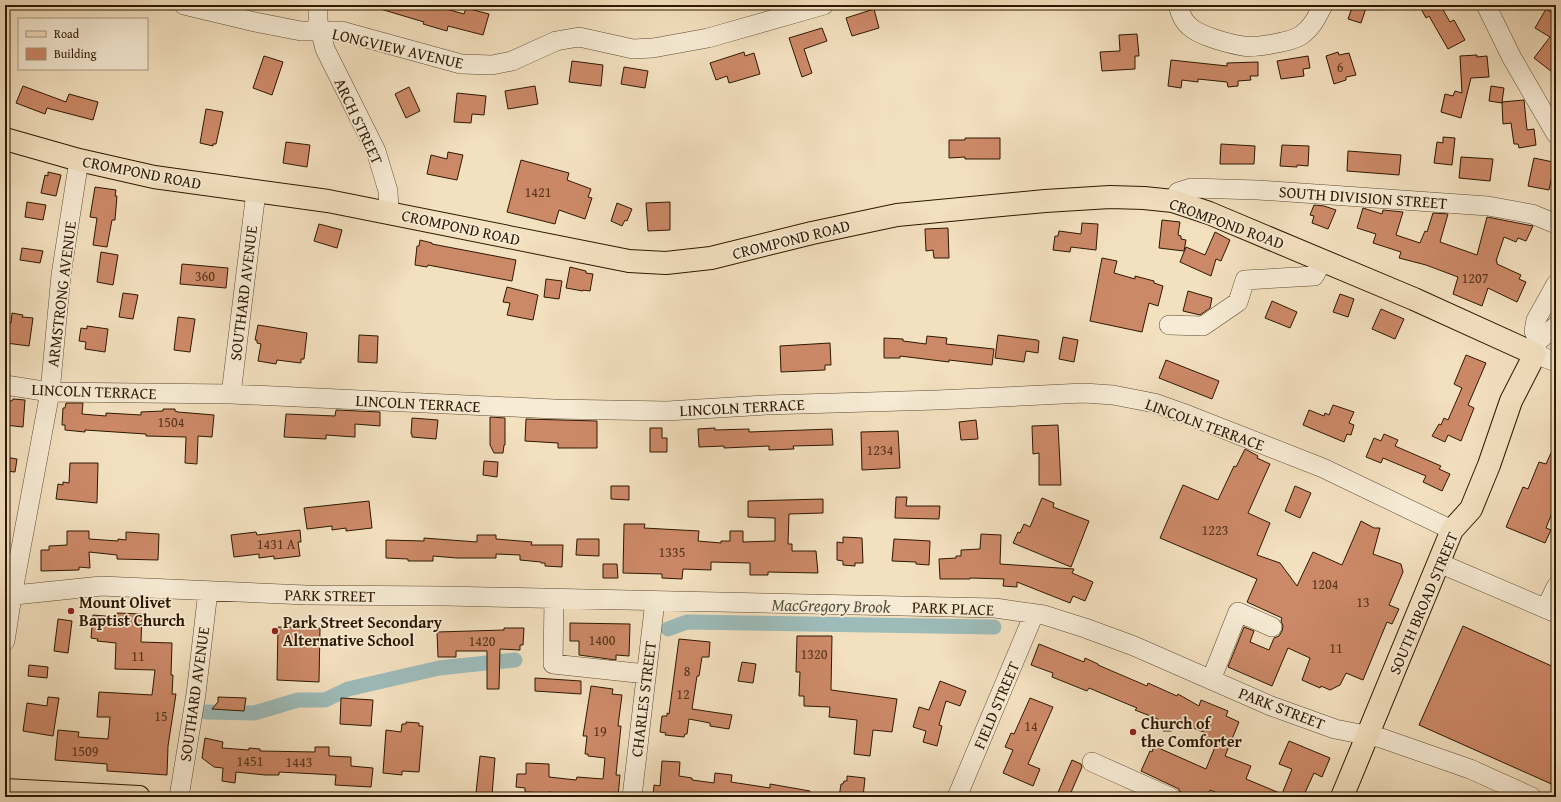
<svg xmlns="http://www.w3.org/2000/svg" width="1561" height="802" viewBox="0 0 1561 802" font-family="'Gentium Book Plus',serif">
  <rect width="100%" height="100%" fill="#f3e0bf"/>
  <filter id="stains"><feTurbulence type="fractalNoise" baseFrequency=".005" numOctaves="4"/><feColorMatrix values="0 0 0 0 .2 0 0 0 0 .09 0 0 0 0 .02 0 0 0 .5 -.17"/></filter>
  <radialGradient id="worn" r=".72"><stop offset=".6" stop-color="#630" stop-opacity="0"/><stop offset="1" stop-color="#630" stop-opacity=".3"/></radialGradient>
  <g fill="none" stroke-linecap="round" stroke-linejoin="round">
    <path stroke="#9dbbb9" stroke-width="15" d="M668,629l19,-7 307,5
      M206,712l48,1 44,-13h27l23,-11 91,-21 76,-8"/>
  </g>
  <path fill="#cc8968" stroke="#2e1800" d="M378,5h62l-1,2 25,7 2,-6 23,6 -6,21 -35,-9 -1,5 -24,-7 1,-2 -47,-14z
    M1353,5h14l-6,18 -13,-4z
    M1419,5h28l-5,3 8,14 4,-2 11,20 -17,9 -19,-33 -3,2z
    M874,9l5,19 -27,8 -6,-18z
    M1546,9l10,6v60l-22,-17 16,-21 -15,-9z
    M822,28l5,13 -23,8 8,24 -10,4 -13,-39z
    M1137,34l2,22h-4v13l-33,2 -2,-19 20,-1 -1,-16z
    M744,52l1,4 9,-3 6,21 -27,8 -4,1 -2,-7 -11,4 -6,-17z
    M1338,52l1,3 10,-2 7,22 -10,2v3l-12,4 -8,-28z
    M1477,55v2l10,-1 2,21 -18,1 -10,40 -20,-6 4,-18 8,2 2,-5 7,2 -2,-37z
    M264,56l19,6 -11,33 -19,-7z
    M1308,56l2,12 -7,1 1,7 -23,3 -4,-18z
    M1171,60l56,6v-3l31,-1v14h-8l1,4 -13,1v5l-10,1 -1,-5 -29,-3v3l-16,-2 -1,8 -13,-2z
    M572,61l31,4 -2,21 -32,-4z
    M624,67l24,4 -3,17 -24,-4z
    M23,86l43,16 3,-8 29,8 -5,18 -46,-12 -2,6 -29,-11z
    M535,86l3,18 -30,5 -3,-18z
    M1491,86l13,2 -2,14 22,-2 3,30 7,-1 2,16 -17,3 -1,-4h-4l-3,-21 -8,1 -1,-22v1l-13,-2z
    M409,87l11,24 -14,7 -11,-24z
    M457,93l29,3 -2,19 -12,-1 -1,9 -17,-1z
    M206,109l17,3 -7,32h-3v2l-13,-3z
    M1443,137l12,1 -3,27 -18,-2 3,-21 6,1z
    M965,138h35v21h-35v-2l-16,1v-18h16z
    M286,142l24,3 -3,22 -24,-4z
    M1221,144l34,2 -1,18h-34z
    M1282,145l27,1 -1,20 -11,-1v2l-17,-1z
    M1348,151l53,4 -2,20 -52,-4z
    M448,152l15,3 -6,25 -30,-6 4,-19 16,4z
    M1461,157l32,2 -3,22 -31,-3z
    M1534,158l19,4 -2,8 2,1 -4,19 -21,-4z
    M521,160l48,13 -2,7 24,9 -3,8 4,1 -7,21 -26,-9 -4,14 -48,-12z
    M48,172l13,3 -5,21 -15,-3 4,-18 3,1z
    M95,187l21,3 -1,6h2l-2,24h-3l-5,27 -14,-2 4,-27 -7,-1z
    M27,202l19,3 -3,15 -18,-3z
    M670,202v28l-22,1 -2,-28z
    M617,203l15,6 -5,12 -2,-1 -3,6 -11,-5z
    M1314,205l10,1 12,4 -8,19 -16,-6 2,-7 -4,-1z
    M1363,208l19,6 1,-4 20,2 -7,23 24,8 5,-12 2,1 6,-19 15,1 -8,28 37,13 10,-38 46,9 -7,15 -8,-3 -2,4 -12,-5 -8,24h1v3l24,11 -2,4 7,3 -9,20 -29,-14 -6,18 -29,-12 5,-17 -32,-12 -27,-7 2,-6 -28,-9 3,-9 -19,-6z
    M1162,220l18,2 -2,13 3,1v3l5,1 -2,11 -25,-3z
    M1082,223l16,1 -2,26 -25,-3 -1,5 -17,-2 2,-14h3l1,-5 22,3z
    M319,224l23,6 -5,18 -23,-7z
    M948,228l1,30h-15l-1,-8 -7,1 -1,-22z
    M1215,232l15,8 -9,21 -5,-2 -5,17 -31,-14 6,-15 19,8z
    M420,240l12,3v1l84,16 -4,21 -84,-16 -1,2 -12,-2 2,-19h2z
    M22,248l21,3 -3,12 -20,-3z
    M101,252l17,3 -5,30 -16,-3z
    M1102,258l15,3 -3,12 21,6v-3l19,5v2l9,3 -5,20 -9,-3 -7,29 -52,-11z
    M182,264l46,4 -2,20 -46,-4z
    M570,267l16,4v2l7,1 -3,17 -7,-1v1l-17,-3z
    M546,279l16,2 -3,18 -15,-2z
    M507,287l31,8 -5,25 -26,-5 3,-12 -7,-1z
    M1188,291l24,7 -2,10 -10,7 -17,-4z
    M123,293l15,2 -5,24 -14,-2z
    M1340,294l14,5 -6,18 -15,-5z
    M1272,301l25,11 -7,16 -25,-10z
    M1381,309l23,10 -9,20 -23,-10z
    M12,313l11,2 -1,2 11,1 -4,28 -23,-3 2,-21 3,1z
    M178,317l17,2 -5,33 -16,-2z
    M258,325l49,8 -3,26h-3v4l-24,-3 -1,4 -18,-3 3,-17 -4,-1v-3h-2z
    M87,326l21,3 -3,23 -20,-3 1,-7 -7,-1 2,-13 6,1z
    M359,335l19,1 -1,27 -19,-1z
    M998,335l39,5 2,1 -1,12 -12,-2 -2,11 -29,-4z
    M927,336l20,2 -1,6 48,5 -2,16 -43,-5v2l-49,-6v2h-16v-20l19,1v2l23,3z
    M1063,337l15,3 -4,22 -15,-3z
    M830,343l1,22h-6v5l-44,2 -1,-26z
    M1466,355l20,8 -18,42 6,3 -13,33 -13,-6 -3,7 -13,-6 7,-12 2,1 3,-7 4,2 14,-32 -8,-4z
    M1166,360l53,21 -7,18 -53,-21z
    M13,399l12,1 -2,27 -18,-2v-25l7,1z
    M66,403h17l-1,11 24,2v-3l35,2v-3l22,-1v-2h12v2l3,1 36,3 -2,22 -14,-1 -1,28 -12,-1 1,-26 -40,-1v-2l-61,-4v2l-20,-2v-5h-3l1,-17h2z
    M1333,405l21,7 -5,11 5,2 -3,10 -4,-1 -3,8 -41,-17 6,-15 15,6 1,-3 4,2z
    M336,410l44,2v14l-25,-2v13l-29,-2v4l-42,-2 2,-23 49,2z
    M490,417l15,1v27h-1l-1,8h-9l-4,-8z
    M412,418l26,2 -2,19 -24,-2v-3h-1z
    M526,419l71,2v27h-39v-5l-33,-2z
    M976,420l2,19 -17,1 -2,-18z
    M1058,425l3,60h-22v-32l-6,1 -1,-28z
    M650,428h12v10h5v14h-17z
    M715,428v2l34,-1v3l83,-3 1,16 -40,1 1,3 -25,1v-4l-45,2v-2l-25,1 -1,-18z
    M898,431l2,37 -38,2 -1,-38z
    M1384,434l14,6 -3,6 46,20 -2,3 11,5 -8,17 -19,-9 3,-6 -43,-18 -2,5 -15,-6 8,-19 7,3z
    M1556,442v61l-10,25 5,2 -6,13 -39,-16 17,-40 5,2 11,-27 7,2z
    M1245,449l13,7 -1,2 13,6 -22,49 22,10 -13,32 23,8 17,23 16,-34 29,13 19,-44 13,7h6l-7,26 28,10 2,8 -14,33 10,4 -7,15 -5,-2 -24,58 -17,-7 -6,12 -10,5 -9,-4 -1,2 -18,-8 8,-22 -22,-10 -16,38 -44,-19 16,-40 10,4 -4,11 19,8 5,-12 5,-2 3,-5 1,-5 -2,-5 1,-3 -35,-16 10,-23 -97,-41 23,-53 35,15 16,-34 2,1z
    M5,457l12,2 -2,13 -10,-1z
    M484,461l14,1 -1,15 -14,-2z
    M70,463h28l-1,40 -41,-4 2,-15 5,1v-3l6,1z
    M611,486h18v14l-18,-1z
    M1295,486l16,7 -11,25 -15,-7z
    M896,497h11l-1,9h34l-1,13 -44,-1z
    M1042,498l12,5 -1,4 36,14 -18,46 -58,-24 5,-11 2,1 4,-9 6,3z
    M823,499v14l-34,1 -1,30h4v7h24l2,22 -50,-1v3h-18v-12l-39,-1v8l-28,-1 -1,10 -20,-1v-4l-39,-1 1,-49h21l-1,4 55,3 -1,10 23,2v-2h9v-10h13v11l32,-1v-23l-27,-1v-16z
    M369,501l3,27 -26,3v-3l-14,2v-4l-25,3 -3,-21z
    M300,530l1,12h-3l2,14 -26,3v-3l-15,2v-4l-25,3 -3,-22 25,-3 1,3z
    M67,531h22v8l29,2v-2l8,1v-8l33,2 -1,26 -41,-1v-4l-28,-3 1,16 -11,-1v3l-38,1v-21h8v-4l18,-1z
    M981,534l20,1 -1,29 74,5 -2,4 21,9 -8,19 -12,-5 -3,7 -53,-21v5l-14,-1 1,-7 -34,-1v1h-30l-1,-20 17,-1v-2h5v-6l19,-1z
    M477,535h19v4l36,3 -1,3h32l-1,22 -17,-1v-3h-4v-1l-21,-2v-5l-24,-1v4h-39l-24,-2v5h-25v-2l-22,-1v-18l38,1v-3l53,4z
    M843,537l19,1 1,25h-8v3l-12,-1v-4l-6,-1v-18l6,1z
    M577,539h22v17l-23,-1z
    M894,539l36,2 -1,24 -13,-1v-2l-24,-1z
    M603,564h14l1,14h-15z
    M117,613l25,1 -1,28 31,1 -1,32h2l-1,19h4l-8,52 -1,29 -60,-4v-7l-52,-4 3,-30 21,2 -1,5 30,2 2,-22h-13l2,-25 53,3 3,-25 -40,-1 1,-26 -19,-2 1,-2 -7,-1 2,-23 24,2z
    M58,619l14,2 -4,32 -14,-2z
    M570,623l60,1 -1,32 -13,-1v5l-37,-5v-14h-9z
    M1463,626l93,42v118l-137,-61z
    M278,627l42,1 -1,54 -42,-2z
    M504,628h20l-1,17h-3v5l-20,-1 -1,40h-12v-38h-31v6h-18l-1,-25 67,-2z
    M797,636h35l-1,54 66,9 -5,33 -19,-2 -3,26 -16,-2 3,-34 -28,-3 1,-10 -26,-1v-10h-5l1,-24h-4z
    M679,639l31,3 -1,15h-7l-3,19h-2l-5,33 40,6 -3,14 -19,-3v-3l-21,-4 -2,15h-2l-1,3 -19,-2 1,-2 -6,-1 2,-16h5v-3l2,1z
    M1039,644l45,18 1,-4 13,6v1l49,21 1,-3 29,13 1,-2 21,12 2,-6 27,11 -2,5 13,6 -14,34 26,10 -5,13 36,15 10,-25 -13,-5 10,-23 41,17 -8,19 -8,-4 -11,24h-76l-17,-7 -2,7h-7l-8,-3 -2,3 -12,-6v-2l-38,-18 9,-20 2,1 2,-6 52,23 9,-22 -13,-6 4,-8 -25,-10 -10,8h-8l-5,-5v-7l-23,-9 2,-2 -48,-20 -2,3 -35,-14 1,-4 -22,-8z
    M742,662l14,2 -3,19 -15,-2z
    M29,665l19,2 -1,11 -19,-2z
    M535,678l46,3v13l-46,-3z
    M940,681l26,10 -6,15 -14,-5 -7,24 3,1 -5,20 -14,-4 3,-11 -13,-4 6,-20 10,3z
    M591,686l22,3 -1,5 10,1 -4,31h3l-5,49h4l-2,22h-17l-53,-5v1l-23,-1v-4l-9,-1 1,-13h9v-11l23,1v13l27,3 1,-3 26,2 2,-21 -17,-2v-2h-3l2,-18h-4z
    M48,697l11,1 -6,38 -30,-5 4,-28 20,3z
    M218,697l28,1 -2,13 -32,-2 6,-7z
    M341,698l32,2 -2,26 -31,-2z
    M1030,698l23,9 -25,57 12,5 -7,17 -30,-13 10,-23 -8,-3 6,-14 3,1z
    M406,722l13,1v3h4l-4,46 -17,-1v4l-19,-2 3,-43 15,2 1,-8h4z
    M205,738l18,4 -1,6 27,2v-2l11,1v2l55,1v-5h14v9l22,1v9l22,2 -2,19 -36,-2 1,-10 -57,-3v3h-14l-29,-3 -1,11 -13,-2 1,-13 -9,-1 -12,-9z
    M480,756l15,2 -3,37 -16,-2z
    M1072,760l9,4 1,3 -13,30h-13z
    M662,761l18,1 -1,14 13,2v2l22,3 1,-10 17,2 -1,7 39,6v-4l40,7v6h-157l1,-12 6,1z
    M847,776l18,2 -2,19h-24l2,-13h2l1,-3h3z"/>
  <g fill="none" stroke-linecap="round" stroke-linejoin="round">
    <defs>
      <path id="minor" d="M184,5l71,17 46,9h40l120,33 31,1 20,-4 44,-20 23,-4 54,12 20,-1 55,-10 116,-33
        M318,5v16l7,28 51,102 12,40 1,21
        M1178,5c2,8 5,16 11,21 10,10 41,18 54,20 12,2 47,-4 57,-10 12,-8 17,-19 23,-31
        M1486,5l26,53 44,76
        M1173,201l5,-9 13,-4 67,2 230,16 44,8 24,10
        M1556,284l-20,36 -2,11 4,10 -3,13 21,8
        M1169,325l34,1 35,-24 7,-22 69,-4 9,-16
        M1538,341l18,-15
        M5,385l45,7 181,2 323,15 113,2 99,-6 171,-5 147,-7 29,2 41,8 34,12 135,53 129,62
        M231,394l25,-202
        M1439,563l117,50
        M5,596l96,-10 205,9 139,1 550,12 49,7 41,13 49,18 137,60 64,23 46,9 89,31 62,28
        M554,599l-1,65 93,10
        M1546,608l10,-21
        M5,641l7,-45 38,-204 11,-117 18,-115
        M1211,680l27,-68 34,15
        M1092,762l78,35
        M179,797l17,-103 12,-103
        M632,797l23,-196
        M957,797l77,-183"/>
      <path id="major" d="M5,139l74,21 75,17 174,24 301,60 37,2 45,-5 101,-25 85,-18 148,-14 65,-4 34,1 29,3 36,12 205,86 121,55 -24,47 -22,64 -18,44 -19,21 -110,267
        M5,790l134,7"/>
    </defs>
    <use href="#minor" stroke="#5f4a30" stroke-width="20"/>
    <use href="#major" stroke="#2e1800" stroke-width="24"/>
    <use href="#minor" stroke="#f7ebd5" stroke-width="19"/>
    <use href="#major" stroke="#f3e0bf" stroke-width="22"/>
  </g>
  <g fill="#8f2418" stroke="#f7ebd5" stroke-width="1.5">
    <circle cx="71" cy="611" r="4"/>
    <circle cx="275" cy="631" r="4"/>
    <circle cx="1133" cy="732" r="4"/>
  </g>
  <g text-anchor="middle" dominant-baseline="central" stroke-width="3.5" stroke-linejoin="round" paint-order="stroke">
    <g font-size="14" fill="#56341a">
      <text x="1340" y="67">6</text>
      <text x="538" y="192">1421</text>
      <text x="205" y="276">360</text>
      <text x="1475" y="278">1207</text>
      <text x="171" y="422">1504</text>
      <text x="880" y="450">1234</text>
      <text x="1215" y="530">1223</text>
      <text x="276" y="544">1431 A</text>
      <text x="672" y="552">1335</text>
      <text x="1325" y="584">1204</text>
      <text x="1363" y="602">13</text>
      <text x="602" y="640">1400</text>
      <text x="482" y="641">1420</text>
      <text x="1336" y="648">11</text>
      <text x="814" y="654">1320</text>
      <text x="138" y="656">11</text>
      <text x="687" y="671">8</text>
      <text x="683" y="694">12</text>
      <text x="161" y="716">15</text>
      <text x="1031" y="726">14</text>
      <text x="600" y="731">19</text>
      <text x="85" y="751">1509</text>
      <text x="250" y="761">1451</text>
      <text x="299" y="762">1443</text>
    </g>
    <g font-size="16" fill="#2e1800" stroke="#f7ebd5">
      <text transform="translate(398 48) rotate(13)">LONGVIEW AVENUE</text>
      <text transform="translate(359 121) rotate(65)">ARCH STREET</text>
      <text transform="translate(142 172) rotate(11)">CROMPOND ROAD</text>
      <text transform="translate(1363 197) rotate(4)">SOUTH DIVISION STREET</text>
      <text transform="translate(1227 223) rotate(20)">CROMPOND ROAD</text>
      <text transform="translate(461 227) rotate(12)">CROMPOND ROAD</text>
      <text transform="translate(791 239) rotate(-14)">CROMPOND ROAD</text>
      <text transform="translate(243 293) rotate(-83)">SOUTHARD AVENUE</text>
      <text transform="translate(61 294) rotate(-83)">ARMSTRONG AVENUE</text>
      <text transform="translate(94 391) rotate(2)">LINCOLN TERRACE</text>
      <text transform="translate(418 403) rotate(3)">LINCOLN TERRACE</text>
      <text transform="translate(742 407) rotate(-3)">LINCOLN TERRACE</text>
      <text transform="translate(1205 424) rotate(20)">LINCOLN TERRACE</text>
      <text transform="translate(330 595) rotate(1)">PARK STREET</text>
      <text transform="translate(1423 603) rotate(-67)">SOUTH BROAD STREET</text>
      <text transform="translate(953 608) rotate(2)">PARK PLACE</text>
      <text transform="translate(194 694) rotate(-82)">SOUTHARD AVENUE</text>
      <text transform="translate(643 699) rotate(-83)">CHARLES STREET</text>
      <text transform="translate(996 705) rotate(-67)">FIELD STREET</text>
      <text transform="translate(1282 708) rotate(21)">PARK STREET</text>
    </g>
    <g font-size="16" font-weight="bold" fill="#2e1800" stroke="#f7ebd5" text-anchor="start">
      <text x="79" y="602">Mount Olivet<tspan x="79" dy="18">Baptist Church</tspan></text>
      <text x="283" y="622">Park Street Secondary<tspan x="283" dy="18">Alternative School</tspan></text>
      <text x="1141" y="723">Church of<tspan x="1141" dy="18">the Comforter</tspan></text>
    </g>
    <g font-size="17" font-style="italic" fill="#555141" stroke="#f7ebd5">
      <text transform="translate(831 605) rotate(1)">MacGregory Brook</text>
    </g>
  </g>
  <rect width="1561" height="802" fill="none" stroke="#f3e0bf" stroke-width="20"/>
  <rect x="6" y="6" width="1549" height="790" fill="none" stroke="#2e1800" stroke-width="2"/>
  <rect x="10" y="10" width="1541" height="782" fill="none" stroke="#2e1800"/>
  <rect x="18" y="18" width="130" height="52" fill="#f7ebd5" stroke="#a79780"/>
  <rect x="26" y="31" width="20" height="6" fill="#f3e0bf" stroke="#a79780"/>
  <text x="54" y="38" font-size="12" fill="#2e1800">Road</text>
  <rect x="26" y="48" width="20" height="12" fill="#cc8968" stroke="#a79780"/>
  <text x="54" y="58" font-size="12" fill="#2e1800">Building</text>
  <rect width="100%" height="100%" filter="url(#stains)"/>
  <rect width="100%" height="100%" fill="url(#worn)"/>
</svg>
